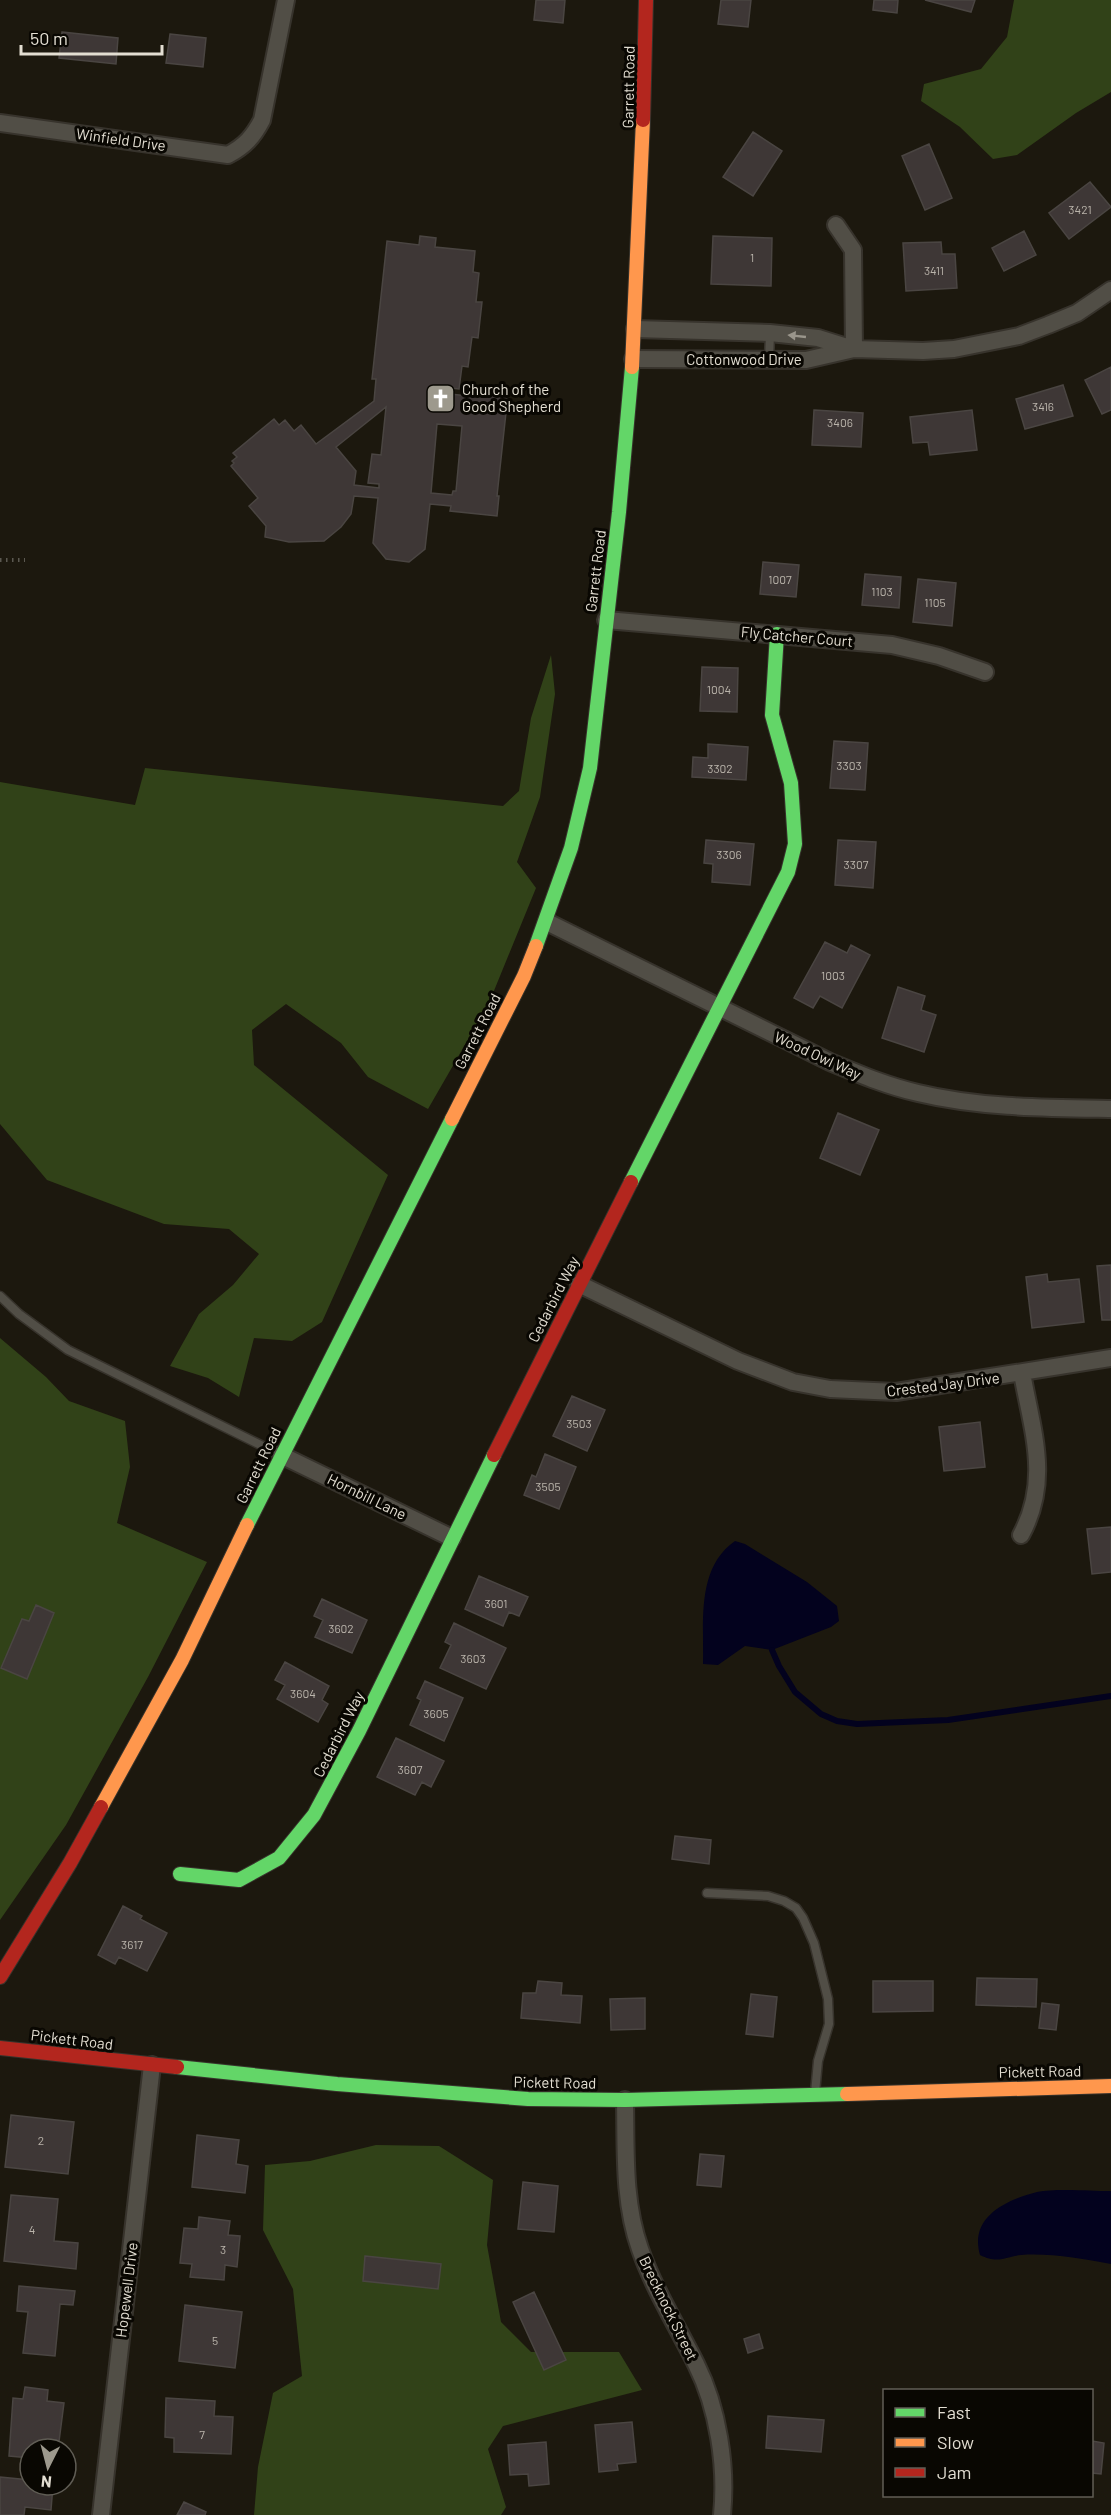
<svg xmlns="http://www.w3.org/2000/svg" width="1111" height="2515" viewBox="0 0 1111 2515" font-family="Barlow,sans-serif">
  <rect width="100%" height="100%" fill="#1c180e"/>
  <path fill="#314218" d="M1014,0h97v92l-35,21 -59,42 -24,4 -33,-32 -39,-26 3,-17 57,-15 26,-32z
    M551,655l4,39 -15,103 -23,65 19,26 -47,115 -61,106 -60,-32 -27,-34 -55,-39 -34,26 2,35 134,110 -66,147 -30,19 -38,-3 -15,59 -31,-19 -38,-12 29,-52 34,-29 26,-31 -30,-25 -65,-5 -117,-44 -47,-56v-342l135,23 10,-37 358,38 16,-15 12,-73z
    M0,1338l46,39 23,24 56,20 5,46 -13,56 90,39 -59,115 -82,148 -66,95z
    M376,2145l63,1 54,34 -6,65 14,77 30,30h88l23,38 -139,36 -15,23 18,58 -5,8h-247l4,-48 15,-74 29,-17 -9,-87 -30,-59 2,-65 45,-4z"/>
  <path fill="#03021e" d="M735,1541l10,3 62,38 30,24 2,15 -8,6 -59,23 -27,-4 -27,19 -15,-1c1,-42 -7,-96 32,-123z
    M1111,2191v73c-29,-5 -60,-11 -90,-9 -17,2 -23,9 -41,0 -11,-38 26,-55 57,-63 19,-4 54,-1 74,-1z"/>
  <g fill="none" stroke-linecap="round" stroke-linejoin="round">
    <path stroke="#03021e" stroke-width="6" d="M772,1650l7,16 16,26 26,22 16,7 20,3 91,-4 163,-24"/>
  </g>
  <path fill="#3e3736" stroke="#4a4542" stroke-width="1.5" fill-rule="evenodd" d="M536,0h29l-2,23 -29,-3z
    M721,0h30l-3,27 -30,-3z
    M874,0h24l-1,13 -24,-3z
    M925,0h50l-4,12z
    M62,32l56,6 -2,26 -57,-6z
    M170,34l36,4 -3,29 -37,-4z
    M753,132l29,19 -29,45 -30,-19z
    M929,144l23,54 -27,12 -23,-54z
    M1090,182l21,25 -42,32 -20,-26z
    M1024,231l12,24 -32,16 -12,-23z
    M420,236l16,2 -1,9 40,4 -2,21 6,1 -3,29h6l-4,36 -6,-1 -4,30 -6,-1 -3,23 -19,-2v6l29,3 1,-6 38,4 -11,102h2l-2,20 -47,-5 1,-5 -21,-2 -5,45 -16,13 -23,-3 -13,-16 5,-45 -24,-2 -3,18 -10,13 -17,14 -35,1 -24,-5 1,-11 -17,-20 9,-8 -27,-32 3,-3 -2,-2 5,-4 -4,-4 41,-34 5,6 6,-5 9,11 7,-6 15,19 58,-43 2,-22h-4l15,-138 32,4zM386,407l-5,48 -9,-1 -4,29 11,1v4l-25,-3 2,-14 -20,-24zM437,424l25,2 -6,65h-3l-1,4 -21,-2z
    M713,236l59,2 -1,48 -60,-2z
    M941,242l1,12h13l2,34 -51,3 -3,-48z
    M1111,367v43l-9,4 -17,-34z
    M1063,385l10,31 -48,13 -9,-30z
    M814,410l49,3 -2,34 -49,-2z
    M972,410l5,40 -47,5 -2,-13 -15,1 -3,-26z
    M763,562l36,3 -3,32 -36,-3z
    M865,574l36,3 -2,31 -37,-3z
    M918,579l38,4 -4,43 -39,-4z
    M702,667l36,1 -1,44 -37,-1z
    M834,741l34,2 -3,47 -35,-2z
    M708,744l40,3 -2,33 -54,-3 1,-20 15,1z
    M706,840l48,4 -4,41 -38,-3 1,-18 -9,-1z
    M838,840l38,2 -3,46 -38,-3z
    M825,942l22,11 4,-8 19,10 -28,53 -22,-12 -7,12 -19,-10z
    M898,987l27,9 -4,14 15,5 -12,37 -42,-14z
    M838,1113l41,17 -19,45 -40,-17z
    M1111,1265v55h-9l-5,-54z
    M1047,1274l1,8 31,-3 5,43 -52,6 -6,-51z
    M572,1396l33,14 -18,41 -34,-15z
    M980,1422l5,45 -41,4 -5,-44z
    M545,1454l31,13 -17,42 -35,-14 8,-20 4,2z
    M1111,1527v45l-19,2 -5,-45z
    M479,1576l49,21 -9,19 -10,-4 -6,14 -38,-17z
    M322,1599l45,21 -15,33 -37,-16 8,-17 -9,-4z
    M36,1605l18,8 -27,66 -26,-11 21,-49 7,2z
    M454,1623l52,25 -20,41 -46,-21 11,-23 -6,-3z
    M285,1662l44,24 -7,14 6,4 -10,18 -41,-23 8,-14 -10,-5z
    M425,1681l38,17 -19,43 -34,-16 11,-25 -4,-2z
    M396,1738l48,23 -13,26 -9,-5 -7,13 -38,-18z
    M675,1836l36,4 -2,24 -37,-5z
    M123,1906l19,10 -2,3 27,14 -20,38 -28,-14 -4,7 -17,-9z
    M977,1978l60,1 -1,28 -60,-2z
    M538,1981l24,2 -1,12 21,1 -2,27 -59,-5 2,-25h13z
    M873,1981h60v30l-60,1z
    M751,1994l26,3 -4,40 -27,-3z
    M645,1998v31l-34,1 -1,-31z
    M1042,2003l17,2 -3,25 -17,-2z
    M11,2115l63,7 -6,52 -63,-7z
    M197,2135l42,5 -3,24 12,2 -3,27 -53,-6z
    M700,2154l24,2 -3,31 -24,-2z
    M523,2182l35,4 -4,46 -36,-3z
    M11,2195l47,4 -4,42 24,2 -2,26 -72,-8z
    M199,2217l31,4 -2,14 12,1 -3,31 -12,-2 -1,15 -34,-3 2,-13 -12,-1 4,-35 14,1z
    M365,2256l76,8 -3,25 -75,-8z
    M19,2286l56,5 -2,14 -13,-1 -5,52 -32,-3 5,-41 -11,-1z
    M534,2292l32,68 -22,10 -31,-68z
    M185,2305l57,7 -7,56 -56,-7z
    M759,2334l4,14 -15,5 -4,-14z
    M25,2387l23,3 -1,11 17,2 -6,46h-28v9l-21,-2 4,-58 10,1z
    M166,2398l49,3 -1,15 19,1 -2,37 -57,-2v-14l-9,-1z
    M768,2416l56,4 -3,32 -55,-4z
    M632,2422l4,40 -19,2 1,6 -19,2 -4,-47z
    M1092,2441l12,2 -3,31 -9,-1z
    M546,2442l3,42 -20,2 -1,-12 -18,1 -2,-30z
    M0,2477l30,3v5h23l-2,25 -26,-3 -1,8h-24z
    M184,2502l22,10 -1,3h-28z"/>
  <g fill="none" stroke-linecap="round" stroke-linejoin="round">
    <defs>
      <path id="lane" d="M769,361l1,-28
        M0,1296l19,18 49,36 213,105
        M707,1893l61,3 16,5 12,7 7,10 11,25 14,56 1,25 -11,37 -3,32"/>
      <path id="street" d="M0,123l228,32c17,-9 25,-18 34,-35l24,-120
        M836,225l17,25 1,99
        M635,329l135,4 48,5 35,11
        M633,359l173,1 48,-11 69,2 31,-2 65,-13 29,-11 29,-12 34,-23
        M606,620l286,25 47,11 46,16
        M547,922l283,140c29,12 57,24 88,31 62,15 129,15 193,16
        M579,1284l159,77 55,21 37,7 66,3 215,-34
        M281,1455l171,83
        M1021,1535c30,-55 11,-105 1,-162
        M625,2100c1,50 -2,101 15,149 14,40 37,77 56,115 22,44 31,102 26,151
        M101,2515l51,-450"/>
      <path id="fast" d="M536,946l35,-98 19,-80 29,-256 13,-145
        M631,1182l157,-310 7,-28 -4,-61 -19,-68 5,-81
        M247,1525l205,-406
        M180,1874l59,6 40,-22 35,-43 45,-84 135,-276
        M177,2067l160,17 191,15 97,1 222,-6"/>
      <path id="slow" d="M632,367l11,-247
        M452,1119l72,-143 12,-30
        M101,1807l81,-147 65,-135
        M847,2094l264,-8"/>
      <path id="jam" d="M643,120l3,-120
        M494,1455l137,-273
        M0,1977l70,-114 31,-56
        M0,2048l177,19"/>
    </defs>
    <use href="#lane" stroke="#37332c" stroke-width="11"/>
    <use href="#street" stroke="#37332c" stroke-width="20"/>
    <use href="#fast" stroke="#37332c" stroke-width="16"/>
    <use href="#slow" stroke="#37332c" stroke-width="16"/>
    <use href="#jam" stroke="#37332c" stroke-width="16"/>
    <path stroke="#5b5850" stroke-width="4" stroke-dasharray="1.5 4.5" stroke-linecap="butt" d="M0,560h25"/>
    <use href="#lane" stroke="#514e46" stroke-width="8"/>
    <use href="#street" stroke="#514e46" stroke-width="16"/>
    <use href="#fast" stroke="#63d668" stroke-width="14"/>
    <use href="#slow" stroke="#ff974d" stroke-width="14"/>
    <use href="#jam" stroke="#b3261e" stroke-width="14"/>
  </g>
  <defs><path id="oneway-solid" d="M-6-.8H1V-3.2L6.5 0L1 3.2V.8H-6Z" transform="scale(1.5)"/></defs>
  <use fill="#9a968c" href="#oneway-solid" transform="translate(797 336) rotate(-174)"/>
  <defs>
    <symbol id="church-square" viewBox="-11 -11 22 22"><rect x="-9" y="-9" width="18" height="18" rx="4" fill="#9d998d" stroke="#090702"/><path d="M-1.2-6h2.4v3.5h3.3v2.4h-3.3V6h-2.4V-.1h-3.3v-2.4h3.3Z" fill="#fff"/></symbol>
  </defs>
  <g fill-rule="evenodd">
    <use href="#church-square" x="424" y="382" width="33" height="33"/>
  </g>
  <g text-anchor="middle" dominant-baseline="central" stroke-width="6" stroke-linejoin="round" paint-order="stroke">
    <g font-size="12" fill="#bab4ab">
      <text x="1080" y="209">3421</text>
      <text x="752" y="257">1</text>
      <text x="934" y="270">3411</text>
      <text x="1043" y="406">3416</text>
      <text x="840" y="422">3406</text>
      <text x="780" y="579">1007</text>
      <text x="882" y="591">1103</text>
      <text x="935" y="602">1105</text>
      <text x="719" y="689">1004</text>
      <text x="849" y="765">3303</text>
      <text x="720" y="768">3302</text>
      <text x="729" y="854">3306</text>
      <text x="856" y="864">3307</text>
      <text x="833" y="975">1003</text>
      <text x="579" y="1423">3503</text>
      <text x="548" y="1486">3505</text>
      <text x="496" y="1603">3601</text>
      <text x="341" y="1628">3602</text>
      <text x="473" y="1658">3603</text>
      <text x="303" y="1693">3604</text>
      <text x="436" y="1713">3605</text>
      <text x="410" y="1769">3607</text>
      <text x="132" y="1944">3617</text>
      <text x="41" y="2140">2</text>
      <text x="32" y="2229">4</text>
      <text x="223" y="2249">3</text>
      <text x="215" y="2340">5</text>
      <text x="202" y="2434">7</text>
    </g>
    <g font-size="15" fill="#e3ded2" stroke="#090702">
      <text transform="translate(628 87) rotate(-89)">Garrett Road</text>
      <text transform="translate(121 139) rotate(8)">Winfield Drive</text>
      <text x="744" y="359">Cottonwood Drive</text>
      <text transform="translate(595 571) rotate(-83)">Garrett Road</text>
      <text transform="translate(797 636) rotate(5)">Fly Catcher Court</text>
      <text transform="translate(477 1031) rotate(-63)">Garrett Road</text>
      <text transform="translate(818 1055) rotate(25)">Wood Owl Way</text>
      <text transform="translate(553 1299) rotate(-63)">Cedarbird Way</text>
      <text transform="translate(943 1384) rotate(-7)">Crested Jay Drive</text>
      <text transform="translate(258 1465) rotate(-64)">Garrett Road</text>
      <text transform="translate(367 1496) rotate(26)">Hornbill Lane</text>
      <text transform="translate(338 1734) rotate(-63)">Cedarbird Way</text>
      <text transform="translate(72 2039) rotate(7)">Pickett Road</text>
      <text transform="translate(1040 2071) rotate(-1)">Pickett Road</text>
      <text transform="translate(555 2082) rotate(1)">Pickett Road</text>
      <text transform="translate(126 2290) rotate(-83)">Hopewell Drive</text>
      <text transform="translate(669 2308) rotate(64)">Brecknock Street</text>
    </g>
    <g font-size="15" fill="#e3ded2" stroke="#090702" text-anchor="start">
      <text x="462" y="389">Church of the<tspan x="462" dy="17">Good Shepherd</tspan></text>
    </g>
  </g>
  <rect x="883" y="2389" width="210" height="108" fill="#090702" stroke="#605d55" stroke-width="1.5"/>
  <rect x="895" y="2408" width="30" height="9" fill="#63d668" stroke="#605d55" stroke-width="1.5"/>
  <text x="937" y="2419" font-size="18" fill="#e3ded2">Fast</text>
  <rect x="895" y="2438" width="30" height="9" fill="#ff974d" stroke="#605d55" stroke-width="1.5"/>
  <text x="937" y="2449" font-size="18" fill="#e3ded2">Slow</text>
  <rect x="895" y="2468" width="30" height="9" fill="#b3261e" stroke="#605d55" stroke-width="1.5"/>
  <text x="937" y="2479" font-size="18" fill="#e3ded2">Jam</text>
  <g transform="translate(48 2467) rotate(186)"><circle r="28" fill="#090702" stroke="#605d55" stroke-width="1.5"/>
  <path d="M0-4.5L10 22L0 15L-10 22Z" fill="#9d998d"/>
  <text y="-9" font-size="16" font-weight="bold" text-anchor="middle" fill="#e3ded2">N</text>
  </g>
  <path d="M21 45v9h141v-9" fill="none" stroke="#e3ded2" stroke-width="3"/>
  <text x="30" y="45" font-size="18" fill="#e3ded2" stroke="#090702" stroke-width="4.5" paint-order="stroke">50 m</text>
</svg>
